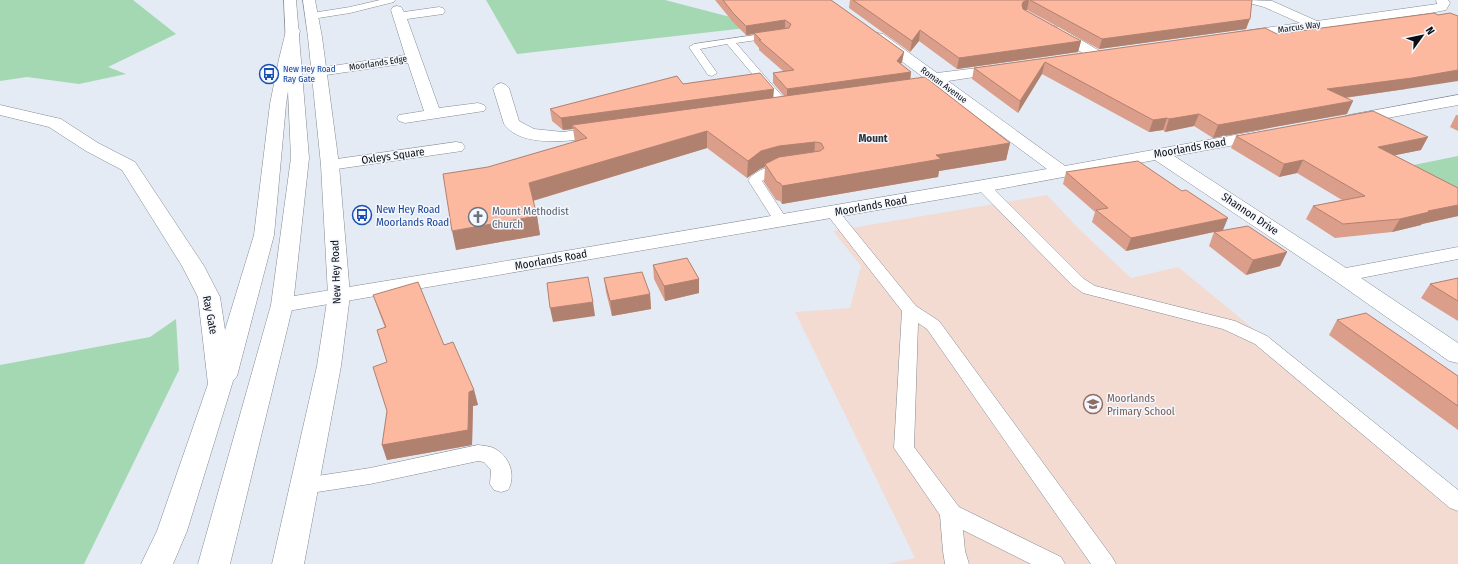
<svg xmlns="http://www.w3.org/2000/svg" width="1458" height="564" viewBox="0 0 1458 564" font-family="'Fira Sans Condensed',sans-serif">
  <rect width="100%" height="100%" fill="#e4ebf5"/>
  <path fill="#f3dbd1" d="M1047,195l33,35 51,48 47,-11 280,229v68h-572l29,-6 -120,-246 55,-4 11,-42 -28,-35z"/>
  <path fill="#a3d8b2" d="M0,0h133l43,34 -68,33 18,7 -47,10 -52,-7 -27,4z
    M486,0h179l100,26 -248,28z
    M1458,156v44l-59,-32z
    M176,319l3,51 -95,194h-84v-199l150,-28z"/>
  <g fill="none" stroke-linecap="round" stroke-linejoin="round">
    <defs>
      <path id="lane" d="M380,0h15l-1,2 -44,11 -38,6 -5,-3 5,-3 38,-6z
        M775,32l5,3 -2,2 -42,6 53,61 2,2 -2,2h-8l-54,-64 -27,5 17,24 -5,3 -4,-1 -19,-28 5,-3z
        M786,164l5,1 2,3 -2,3 -17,3 -12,7 26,40 -2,3 -5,1 -5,-1 -28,-44c9,-12 25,-14 38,-16z
        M983,182l5,1 96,96 11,7 140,35 32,15 191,154v21l-8,-3 -195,-164 -32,-15 -140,-36 -11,-8 -94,-96 -2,-3 2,-3z
        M832,208l5,1 79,97 23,15 173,236 4,7h-25l-164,-235 -9,-6 -4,124 45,60 102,50 4,7h-34l-68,-34 2,21 4,13h-24l-2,-13 -3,-36 -46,-67 8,-137 -77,-99 2,-3z
        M478,445c6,1 14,1 19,5 13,8 19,26 11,40l-7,2 -7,-2 -4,-6 1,-14 -7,-8 -6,-1 -108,23 -66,10 -7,-2 -4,-6 4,-6 7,-2 66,-10z"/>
      <path id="street" d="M1247,0l25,1 45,20 120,-17 -1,-4h12l2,3 -4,7 -15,3 -189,26 -5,-1 -2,-3 2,-3 63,-9 -36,-16 -15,-4z
        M397,6l4,1 3,5 35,-5 4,1 2,3 -2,3 -36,5 32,89 39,-5 6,2 2,3 -2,3 -79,12 -6,-2 -2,-3 2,-3 25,-4 -16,-48 -89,13 -5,-1 -2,-3 2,-3 5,-1 86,-13 -14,-45 2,-3z
        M1054,26l5,1 44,26 2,3 -2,3 -5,1 -5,-1 -44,-26 -2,-3 2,-3z
        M293,27l5,1 2,3 -7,28 -7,45 -12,131 -37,141 -4,5 -46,150 -14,33h-32l16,-33 51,-147 -10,-87 -16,-31 -60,-96 -36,-19 -37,-24 -49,-12v-10l61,14 37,24 37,19 69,104 16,31 5,33 29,-95 16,-131 9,-45 7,-28 2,-3z
        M878,33l5,1 54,39 65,-8 5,1 2,3 -2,3 -59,9 117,85 197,-36 6,1 2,4 -2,4 -94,17 172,112 112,-21v12l-97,19 97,65v20l-9,-2 -115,-81 -179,-120 -172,32 -701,120 -8,-2 -3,-5 3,-5 8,-2 189,-31 576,-98 -174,-129 -2,-3 2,-3z
        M501,83l5,2 3,3 10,33 15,8 29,3 41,-6 6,1 2,4 -2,4 -6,1c-26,4 -82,14 -100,-12l-11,-36 3,-3z
        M1458,95v10l-109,20 -6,-2 -2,-3 2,-3 6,-2z
        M456,142l6,1 3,4 -3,4 -132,19 -6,-1 -3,-4 3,-4 6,-1z"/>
      <path id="highway" d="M284,0h12l13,158 -16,147 -63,259h-32l73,-259 20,-147z
        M303,0h12l7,37 17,128 11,130 -9,71 -37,198h-32l45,-198 11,-71 -7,-130 -13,-128z"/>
    </defs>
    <use href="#lane" stroke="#848b93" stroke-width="1"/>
    <use href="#street" stroke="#848b93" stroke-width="1"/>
    <use href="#highway" stroke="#848b93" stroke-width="1"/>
    <use href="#lane" fill="#fff" fill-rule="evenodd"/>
    <use href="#street" fill="#fff" fill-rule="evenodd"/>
    <use href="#highway" fill="#fff" fill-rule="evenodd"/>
  </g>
  <path fill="#da9e8a" d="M715,0h116l73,52 -2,10 -1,2 10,8 -1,7 100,64 -4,17 -67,11 -1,6 -156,27 -2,-3 -4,-1 -12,-18 1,-15 -5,2 -13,9 -40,-30 -174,53 4,15 3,19 -84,15 32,-83 87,-25 -2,-13 -10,1 -11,-9 -2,-12 133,-25 90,14 11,-2 -11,-13v-10l10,-2 -24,-21v-2l-5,-6v-8l-8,1 -13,-13z
    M850,0h402l-6,29 -147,20 -72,-39h-2l56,31 -3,11 -121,17 -38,-28 -9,11 -61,-44z
    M1277,34l129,55 -61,9 2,16 -134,24 -19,-12 -29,6 -2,-2 -14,2 -107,-58 -24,39 -46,-34 2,-11z
    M1456,115h2v16l-8,-4z
    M1236,136l185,14 -27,5 64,33v28l-36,8 -1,1 -29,7 -57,6 -29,-19 7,-13 29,-6 -45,-27 -18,4 -48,-29z
    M1066,172l157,58 64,22 -7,14 -34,9 -37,-29 5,-14 -88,19 -34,-29 3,-10 -32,-28z
    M653,265l46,14v14l-34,8 -11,-22z
    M604,278l46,16 1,15 -39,7 -6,-24z
    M1458,278v43l-37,-23 9,-14z
    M373,295l71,50 30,45 4,15 -5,1 -1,39 -85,15 -5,-15 5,-34v-49l-2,-34 -7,-19z
    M1337,320l121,56v54l-129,-95z"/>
  <path fill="#b18170" d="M1027,0h2l-2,10 -6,2 2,-10z
    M1250,19l-4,10 -147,20 3,-10z
    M785,20v10l-31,3v1l-8,1v-9z
    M920,30l-1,11 -9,11 2,-11z
    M1081,41l-3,11 -121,17 2,-11z
    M904,52l-2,10 -6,9 1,-10z
    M1045,62l-3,12 -24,39 2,-12z
    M1458,70v11l-52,8 -85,12 6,-12z
    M911,72l-1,10 -123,17v-10z
    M774,89l-1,12 -201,24 1,4 -10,1 -2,-12z
    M1353,101l-6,13 -134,24 5,-13z
    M1199,114l-5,12 -29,6 4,-13z
    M1167,118l-4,12 -14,2 4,-12z
    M707,131v17l-175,53 -3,-18z
    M1428,137l-7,13 -49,10 6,-13z
    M815,142l-1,17 -49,5v3l-5,2 -13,9 1,-17 13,-10 18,-5z
    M1010,143l-4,17 -67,11 -1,6 -156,27v-18l154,-31z
    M1303,160l-6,13 -18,4 5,-13z
    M1458,205v11l-36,8 -1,1 -29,7 8,-13 28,-8z
    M537,216l3,19 -84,15 -4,-19z
    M1228,218l-5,12 -97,21 5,-13z
    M1287,252l-7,14 -34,9 7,-15z
    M699,279v14l-34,8 -1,-15z
    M650,294l1,15 -39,7 -2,-15z
    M593,302l2,14 -42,6 -3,-14z
    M474,390l4,15 -5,1 -1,39 -85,15 -5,-15 87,-53z"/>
  <path fill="#fdb8a0" stroke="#b18170" d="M723,0h108l73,52 -7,9 14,11 -124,17 -14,-16 21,-3 -35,-30h2l-7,-7 35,-5 2,-4 -6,-4 -39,6 -13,-13z
    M853,0h174l-4,2 -1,3 1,4 58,32 -122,17 -39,-28 -8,11z
    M1030,0h222l-2,19 -148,20z
    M1434,13l4,2 12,-2 8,3v54l-46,8 -85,11 26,12 -135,24 -19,-11 -30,5 -2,-1 -14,2 -108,-58 -25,39 -46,-33 291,-40 12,6z
    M760,73l14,16 -213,29 -11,-9 127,-33 6,8z
    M925,77l85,66 -74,12 5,4 -159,27 -2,-3 -3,-1 -12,-18 14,-7 41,-6 4,-3 -3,-5 -6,-1 -36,4 -18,5 -13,10 -41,-30 -178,52 8,33 -85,15 -9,-57 45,-7 99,-29 -15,-13z
    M1373,111l55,26 -50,10 80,41v17l-30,6 1,1 -29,7 -57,5 -30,-18 52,-10 -62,-36 -19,4 -48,-28z
    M1138,161l44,30 4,-1 42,28 -97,20 -35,-28 12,-2 -42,-36z
    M1248,226l39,26 -34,8 -39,-28z
    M687,258l12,21 -35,7 -11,-21z
    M642,272l8,22 -40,7 -6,-23z
    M588,277l5,25 -43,6 -3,-25z
    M1458,278v23l-28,-17z
    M418,282l26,63 9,-3 21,48 -5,2 -1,38 -86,15 5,-34 -14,-44 14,-5 -10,-32 9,-3 -13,-32z
    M1366,313l92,63v30l-121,-86z"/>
  <defs>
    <symbol id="bus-ring" viewBox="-11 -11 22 22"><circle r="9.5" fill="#f4f8fe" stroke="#1a4fb4" stroke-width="1.5"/><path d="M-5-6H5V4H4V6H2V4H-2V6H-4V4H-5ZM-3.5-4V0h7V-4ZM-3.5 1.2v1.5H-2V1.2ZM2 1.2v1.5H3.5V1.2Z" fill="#1a4fb4"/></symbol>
    <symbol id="church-ring" viewBox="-11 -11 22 22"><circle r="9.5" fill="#f4f8fe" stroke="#6b7280" stroke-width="1.5"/><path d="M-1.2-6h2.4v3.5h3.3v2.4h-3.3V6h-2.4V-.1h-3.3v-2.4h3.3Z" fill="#6b7280"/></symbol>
    <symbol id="school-ring" viewBox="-11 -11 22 22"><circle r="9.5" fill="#f4f8fe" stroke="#8d6e63" stroke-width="1.5"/><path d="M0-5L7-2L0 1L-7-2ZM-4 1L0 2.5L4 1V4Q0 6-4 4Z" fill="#8d6e63"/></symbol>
  </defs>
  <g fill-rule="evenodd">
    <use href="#bus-ring" x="258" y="63" width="22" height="22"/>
    <use href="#bus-ring" x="351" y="204" width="22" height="22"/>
    <use href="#church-ring" x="467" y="206" width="22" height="22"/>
    <use href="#school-ring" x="1082" y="393" width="22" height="22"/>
  </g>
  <g text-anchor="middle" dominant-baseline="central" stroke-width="3" stroke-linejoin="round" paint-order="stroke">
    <g font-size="9" fill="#0c0e11" stroke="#f4f8fe">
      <text transform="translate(1299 27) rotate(-8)">Marcus Way</text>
      <text transform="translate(378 63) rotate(-9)">Moorlands Edge</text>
      <text transform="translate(944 85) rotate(36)">Roman Avenue</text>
    </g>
    <g font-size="9" fill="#164399" stroke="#f4f8fe" text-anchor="start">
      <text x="283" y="69">New Hey Road<tspan x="283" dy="10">Ray Gate</tspan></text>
    </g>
    <g font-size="11" font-weight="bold" fill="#2d3239" stroke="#f4f8fe">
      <text x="873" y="138">Mount</text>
    </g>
    <g font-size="11" fill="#0c0e11" stroke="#f4f8fe">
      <text transform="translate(1190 148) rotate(-10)">Moorlands Road</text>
      <text transform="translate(393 156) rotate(-8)">Oxleys Square</text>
      <text transform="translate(871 206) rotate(-10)">Moorlands Road</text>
      <text transform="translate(1250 214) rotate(34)">Shannon Drive</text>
      <text transform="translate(551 260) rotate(-10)">Moorlands Road</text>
      <text transform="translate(336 272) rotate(-92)">New Hey Road</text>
      <text transform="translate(210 315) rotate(79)">Ray Gate</text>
    </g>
    <g font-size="11" fill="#164399" stroke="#f4f8fe" text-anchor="start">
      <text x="376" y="209">New Hey Road<tspan x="376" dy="13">Moorlands Road</tspan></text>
    </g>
    <g font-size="11" fill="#5b616d" stroke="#f4f8fe" text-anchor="start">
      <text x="492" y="211">Mount Methodist<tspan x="492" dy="13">Church</tspan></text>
    </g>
    <g font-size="11" fill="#785e54" stroke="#f4f8fe" text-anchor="start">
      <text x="1107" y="398">Moorlands<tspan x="1107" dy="13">Primary School</tspan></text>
    </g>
  </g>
  <g transform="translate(1422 36) rotate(57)" stroke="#f4f8fe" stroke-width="3" paint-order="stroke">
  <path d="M0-3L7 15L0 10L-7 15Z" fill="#0c0e11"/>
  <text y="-6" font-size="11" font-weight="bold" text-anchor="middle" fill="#0c0e11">N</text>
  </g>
</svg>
